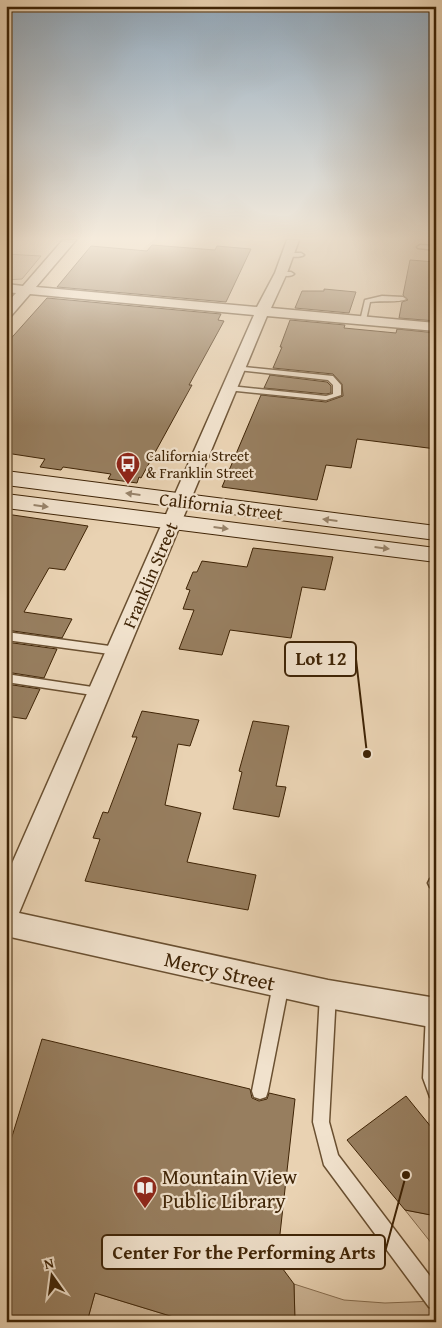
<svg xmlns="http://www.w3.org/2000/svg" width="442" height="1328" viewBox="0 0 442 1328" font-family="'Gentium Book Plus',serif">
  <rect width="100%" height="100%" fill="#e9d2b2"/>
  <filter id="stains"><feTurbulence type="fractalNoise" baseFrequency=".004" numOctaves="4"/><feColorMatrix values="0 0 0 0 .2 0 0 0 0 .09 0 0 0 0 .02 0 0 0 .5 -.17"/></filter>
  <radialGradient id="worn" r=".72"><stop offset=".6" stop-color="#630" stop-opacity="0"/><stop offset="1" stop-color="#630" stop-opacity=".3"/></radialGradient>
  <path fill="#ccb495" stroke="#866c4e" d="M6,254l35,2 -19,23 -16,1z
    M405,1210l31,6v33z
    M294,1284l50,16 41,3 51,-2v21h-141z
    M95,1293l95,29h-103z"/>
  <path fill="#977e5f" stroke="#3f2406" d="M152,245l63,5 2,-4 34,3 -25,53 -169,-15 34,-41 56,5z
    M410,260l26,2v59l-37,-3 3,-16 6,-2 -5,-5z
    M324,289l32,3 -7,21 -54,-5 7,-17h22z
    M47,298l174,16 -3,6 6,1 -35,64h3l-51,93 -2,-1 -2,6 -29,-4 3,-5 -48,-7 -2,3 -21,-3 5,-8 -39,-6v-109z
    M290,320l55,5 -1,3 52,5 1,-4 39,4v116l-79,-10 -6,29 -25,-3 -9,35 -95,-13 39,-92 65,7 17,-6 -1,-12 -9,-10 -60,-6 9,-21h-2z
    M270,375l57,7 4,4v7l-5,1 -62,-6z
    M6,514l82,12 -23,44 -16,-2 -25,44 48,7 -10,19 -56,-8z
    M253,548l80,9 -8,33 -23,-3 -11,51 -61,-8 -8,25 -43,-6 15,-39 -11,-1 7,-19 -4,-1 7,-17h4l5,-11 45,6z
    M6,642l51,7 -13,29 -38,-6z
    M6,684l34,5 -14,30 -20,-3z
    M142,711l57,9 -9,26 -12,-2 -13,61 36,8 -14,49 69,13 -8,35 -163,-29 15,-42 -7,-1 10,-26 5,1 29,-76h-5z
    M253,721l36,5 -13,60 10,1 -7,30 -46,-8 9,-37 -3,-1z
    M42,1039l208,50 2,9 7,3 8,-2 2,-6 26,6 -18,162 17,23 1,38h-105l-95,-29 -8,29h-81v-166z
    M406,1096l30,37v83l-31,-6 -58,-70z"/>
  <g fill="none" stroke-linecap="round" stroke-linejoin="round">
    <defs>
      <path id="service" d="M420,245l16,1v4l-18,-2 -1,-1z
        M285,253h16l3,2c-4,3 -16,2 -20,-1z
        M279,272h12l3,2c-3,3 -11,2 -15,0z
        M382,296l21,1 3,2c-7,4 -25,1 -36,3l-4,18 -6,1 5,-21z
        M235,366l98,10 8,9v10l-15,5 -99,-10 -1,-2 4,-2 96,10 7,-2v-9l-5,-5 -90,-10 -4,-2z
        M6,632l111,15 6,4 -6,4 -111,-15z
        M6,674l93,14 6,4 -6,4 -93,-14z
        M436,877v12h-1l-5,-2 -2,-4 2,-4z
        M281,977l5,2 3,5 -21,107 -2,6 -6,2 -6,-2 -2,-6 21,-107 3,-5z
        M328,987l5,2 3,5 -7,128 9,33 98,129v25l-7,-2 -105,-142 -11,-43 7,-128 3,-5z
        M434,1006h2v93l-6,-2 -7,-19 3,-65 3,-5z"/>
      <path id="minor" d="M63,240h13l-40,47 221,20 18,-34 12,-33h12l-12,33 -16,35 165,15v8l-169,-15 -248,597 309,67 108,18v30l-108,-20 -322,-72v-59l248,-562 -224,-21 -19,22 -5,1v-13l10,-11 -10,-1v-8l17,2z"/>
      <path id="secondary" d="M6,471l430,55v14l-430,-55z
        M6,494l430,54v14l-430,-54z"/>
    </defs>
    <use href="#service" stroke="#6a5031" stroke-width="3"/>
    <use href="#minor" stroke="#6a5031" stroke-width="3"/>
    <use href="#secondary" stroke="#3f2406" stroke-width="2"/>
    <use href="#service" fill="#f1e2cd" fill-rule="evenodd"/>
    <use href="#minor" fill="#f1e2cd" fill-rule="evenodd"/>
    <use href="#secondary" fill="#f1e2cd" fill-rule="evenodd"/>
  </g>
  <defs><path id="oneway-solid" d="M-6-.8H1V-3.2L6.5 0L1 3.2V.8H-6Z" transform="scale(1.25)"/></defs>
  <g fill="#98836a">
    <use href="#oneway-solid" transform="translate(133 494) rotate(-173)"/>
    <use href="#oneway-solid" transform="translate(41 506) rotate(7)"/>
    <use href="#oneway-solid" transform="translate(330 520) rotate(-173)"/>
    <use href="#oneway-solid" transform="translate(221 528) rotate(7)"/>
    <use href="#oneway-solid" transform="translate(382 548) rotate(7)"/>
  </g>
  <linearGradient id="sky" x2="0" y2="1"><stop stop-color="#91a8bb"/><stop offset="0.56" stop-color="#f5ebdc"/><stop offset="1" stop-color="#f5ebdc" stop-opacity="0"/></linearGradient>
  <rect width="442" height="426" fill="url(#sky)"/>
  <defs>
    <symbol id="bus-pin" viewBox="-11 -11 22 30"><path d="M0 17L-7.5 6A9.5 9.5 0 1 1 7.5 6Z" fill="#8f2418" stroke="#f1e2cd"/><path d="M-5-6H5V4H4V6H2V4H-2V6H-4V4H-5ZM-3.5-4V0h7V-4ZM-3.5 1.2v1.5H-2V1.2ZM2 1.2v1.5H3.5V1.2Z" fill="#fff"/></symbol>
    <symbol id="library-pin" viewBox="-11 -11 22 30"><path d="M0 17L-7.5 6A9.5 9.5 0 1 1 7.5 6Z" fill="#8f2418" stroke="#f1e2cd"/><path d="M-6-4Q-3-5.5-.7-3.5V5Q-3 3-6 4ZM6-4Q3-5.5 .7-3.5V5Q3 3 6 4Z" fill="#fff"/></symbol>
  </defs>
  <g fill-rule="evenodd">
    <use href="#bus-pin" x="114" y="450" width="28" height="38"/>
    <use href="#library-pin" x="131" y="1174" width="28" height="38"/>
  </g>
  <g text-anchor="middle" dominant-baseline="central" stroke-width="4.5" stroke-linejoin="round" paint-order="stroke">
    <g font-size="15" fill="#3f2406" stroke="#f1e2cd" text-anchor="start">
      <text x="146" y="455">California Street<tspan x="146" dy="17">&amp; Franklin Street</tspan></text>
    </g>
    <g font-size="18" fill="#3f2406" stroke="#f1e2cd">
      <text transform="translate(221 506) rotate(7)">California Street</text>
      <text transform="translate(150 575) rotate(-67)">Franklin Street</text>
    </g>
    <g font-size="21" fill="#3f2406" stroke="#f1e2cd">
      <text transform="translate(220 971) rotate(13)">Mercy Street</text>
    </g>
    <g font-size="21" fill="#3f2406" stroke="#f1e2cd" text-anchor="start">
      <text x="162" y="1176">Mountain View<tspan x="162" dy="24">Public Library</tspan></text>
    </g>
  </g>
  <path fill="none" stroke="#3f2406" stroke-width="2" d="M367 754L356 659M406 1175L385 1252"/>
  <g fill="#3f2406" stroke="#f1e2cd" stroke-width="2">
    <circle cx="367" cy="754" r="5"/>
    <circle cx="406" cy="1175" r="5"/>
  </g>
  <g fill="#f1e2cd" stroke="#3f2406" stroke-width="2">
    <rect x="285" y="642" width="71" height="34" rx="5"/>
    <rect x="102" y="1235" width="283" height="34" rx="5"/>
  </g>
  <g font-size="19" text-anchor="middle" font-weight="bold" fill="#3f2406">
    <text x="321" y="665">Lot 12</text>
    <text x="244" y="1259">Center For the Performing Arts</text>
  </g>
  <rect width="442" height="1328" fill="none" stroke="#e9d2b2" stroke-width="25"/>
  <rect x="8" y="8" width="427" height="1313" fill="none" stroke="#3f2406" stroke-width="2.5"/>
  <rect x="12" y="12" width="417" height="1303" fill="none" stroke="#3f2406"/>
  <g transform="translate(52 1276) rotate(346)" stroke="#f1e2cd" stroke-width="4" paint-order="stroke">
  <path d="M0-4L9 19L0 12L-9 19Z" fill="#3f2406"/>
  <text y="-8" font-size="14" font-weight="bold" text-anchor="middle" fill="#3f2406">N</text>
  </g>
  <rect width="100%" height="100%" filter="url(#stains)"/>
  <rect width="100%" height="100%" fill="url(#worn)"/>
</svg>
